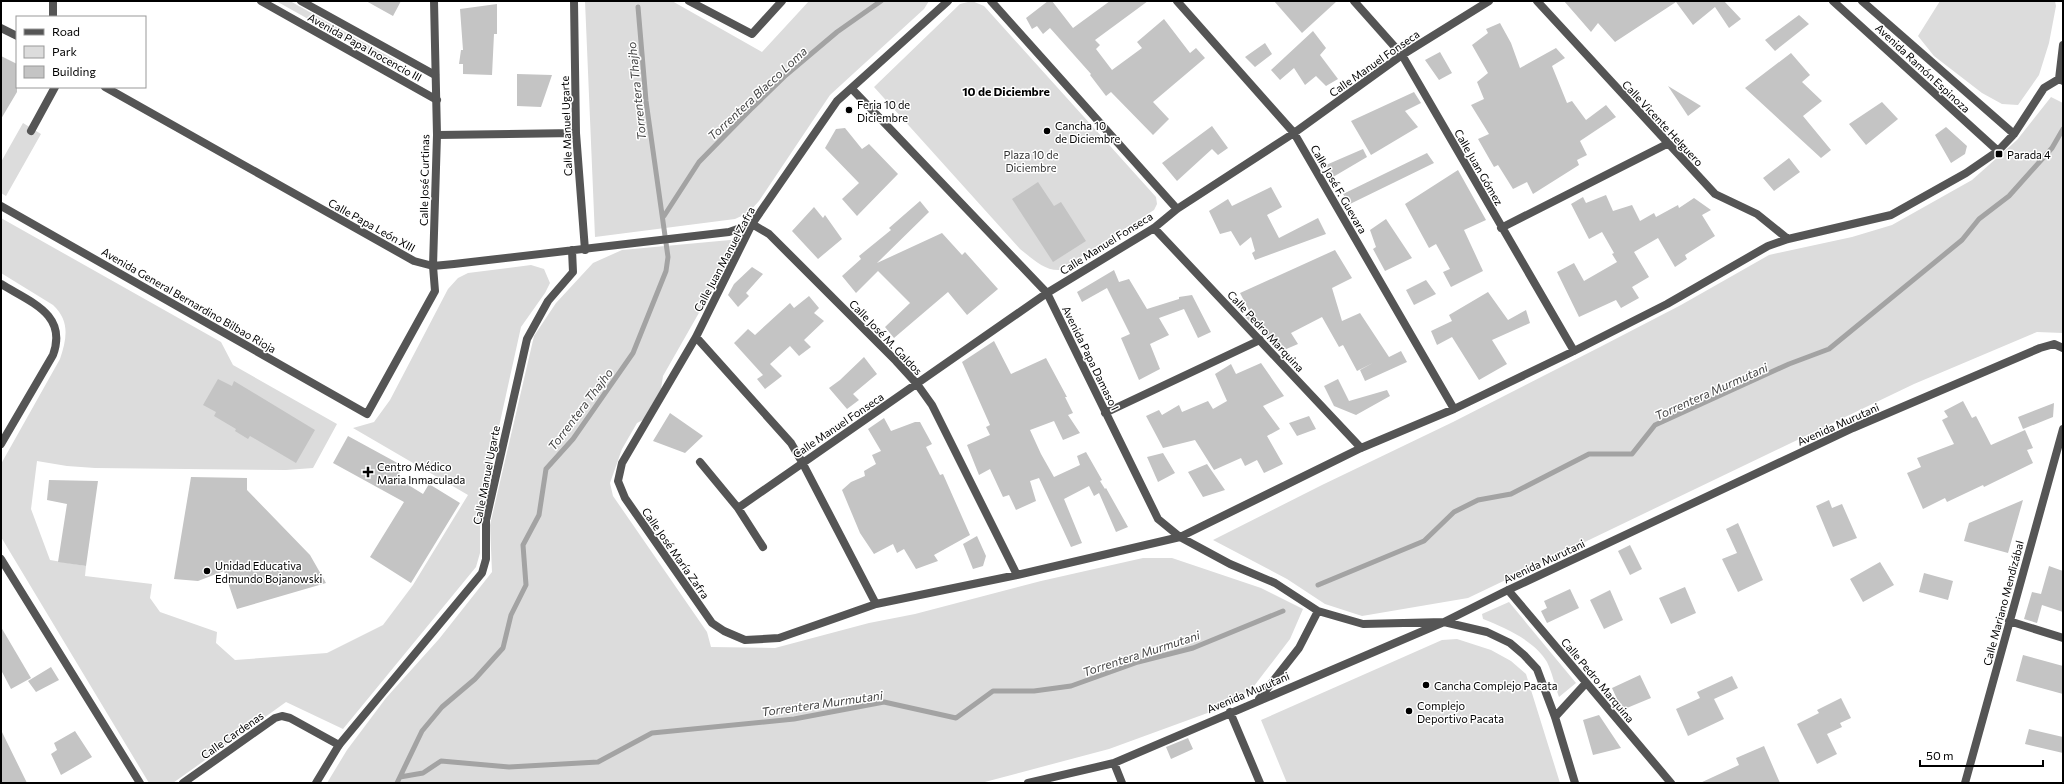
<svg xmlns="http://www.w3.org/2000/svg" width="2064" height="784" viewBox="0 0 2064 784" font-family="Commissioner,sans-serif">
  <rect width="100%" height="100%" fill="#fff"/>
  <path fill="#dcdcdc" d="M276,1h14l107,60 -3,6z
    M585,1h87l90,51 47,-51h120l-5,8 -94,86 -71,106 -11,12 -13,6 -140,18z
    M972,1l12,5 172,191 1,7 -3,6 -94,60c-16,1 -28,-12 -40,-21l-146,-162 86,-83z
    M1940,1h115l1,5 -7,37 -10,32 -21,30 -16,-1 -20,-11 -48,-37 -16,-20z
    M2051,97l12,6v230l-26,-1 -123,52 -446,214 -106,18 -37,-12 -38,-25 -74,-39 109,-55 131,-63 147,-75 81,-42 88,-50 83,-18 40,-12 80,-45 45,-40z
    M23,123l18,11 -35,62 -5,-3v-31z
    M1,218l220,124 12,23 104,59 -24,44 -27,2 -191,-2 -28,-2 -30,-5 -6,48 19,51 36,6 -1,10 67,8 -2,14 10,14 57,20 -1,11 19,17 92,-7 56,-28 30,-40 55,-90 -115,-67 21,-6 16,-22 58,-111 10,-11 10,-5 63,-8 13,4 6,14 -5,10 -24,34 -36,163 -5,31v32l-4,14 -133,162 -57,-27 -113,81h-24l-148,-246v-73l59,-105c7,-21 10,-38 -7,-54l-52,-32z
    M741,239l-78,137 -2,13 -18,31 -6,3 -15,26 -12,34 3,13 94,136 4,15 64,1 94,-25 46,-9 126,-33 102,-23h29l89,30 42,21 -13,30 -39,51 -38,21 -104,38 -128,34h-654l20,-33 39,-52 53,-59 53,-67 -2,-47 44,-189 22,-33 37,-40 29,-13z
    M1509,602l67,81 -17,14c-4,-11 -7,-25 -12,-35 -13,-22 -42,-34 -64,-43l-1,-5z
    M1457,639l34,11 20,11 15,13 34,109h-273l-26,-63 181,-80z"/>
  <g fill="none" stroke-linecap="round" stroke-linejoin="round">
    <path stroke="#a3a3a3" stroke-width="5" d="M664,216l35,-54 51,-52 36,-35 51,-43 44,-31
      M1318,585l106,-44 30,-29 24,-12 33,-6 78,-40h43l23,-29 134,-61 40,-15 133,-109 17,-21 30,-23 43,-48 11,-19
      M400,777l23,-4 18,-12 68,6 89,-5 54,-29 142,-14 90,-17 72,16 37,-27h41l37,-5 67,-24 55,-14 90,-37
      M397,783l25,-52 20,-24 33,-28 28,-31 8,-33 15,-30 -3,-40 16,-30 7,-46 27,-30 60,-86 33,-82 2,-14 -22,-156 -8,-94"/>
  </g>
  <path fill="#c4c4c4" d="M366,1h35l-8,15z
    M1048,1h4l21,27 37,-27h38l-53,39 5,5 -4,4 16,21 30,-22 -5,-6 27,-23 26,34 6,-5 9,10 -52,44 16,17 -16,16 -42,-43 -5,4 -16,-21 1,-1 -41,-46 -7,6 -6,-8 -5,3 -6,-11z
    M1274,1h63l-35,32z
    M1564,1h160l17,18 -12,9 -14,-21 -22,18 -17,-23 -61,40 -17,-19 -7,9z
    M497,4v30h-3l-2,41 -29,-1v-10h-4l2,-14h2l-3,-41z
    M1799,15l10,9 -34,27 -10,-11z
    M1500,23l11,20 9,25 36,-20 9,10 -13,8 15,37 5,-2 14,19 20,-15 10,12 -36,24 7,14 -10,5 2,5 -46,29 -6,-12 -14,7 -15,-24 -4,2 -16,-28 11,-5 -18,-29 13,-6 -7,-17 11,-9 -16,-28 16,-12 -2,-4z
    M1313,31l13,17 -6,7 18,24 -12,7 -10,-10 -11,9 -11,-17 -14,12 -9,-10z
    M1265,43l7,11 -17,13 -10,-10z
    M1440,52l12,21 -13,7 -14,-20z
    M1791,53l19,22 -8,7 20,19 -19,15 28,34 -10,8 -76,-70z
    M1,56l16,8v28l-16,27z
    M517,74l35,1 -11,32 -24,-1z
    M1668,86l33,20 -13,10z
    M1414,92l7,11 -16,8 13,16 -47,28 -20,-34z
    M1882,102l16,17 -32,26 -17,-21z
    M1212,126l16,22 -10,7 -6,-6 -35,32 -15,-18z
    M1946,127l21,19 -2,8 -14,9 -16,-28z
    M845,128l17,21 7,-5 29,30 -41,42 -15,-17 17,-16 -34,-35 11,-19z
    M1363,149l4,8 -34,20 -7,-12z
    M1427,153l7,10 -84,41 -7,-10z
    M1789,158l11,14 -26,19 -11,-13z
    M1458,170l28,50 -22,10 19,41 -32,16 -8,-15 7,-3 -14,-25 -7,4 -24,-44z
    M1038,182l16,24 7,-4 25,39 -33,21 -41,-63z
    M1271,187l11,20 -15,8 12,23 39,-20 8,16 -71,26 -3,-7 3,-2 -4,-14 -11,9 -9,-15 -11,3 -11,-23 19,-12 4,7z
    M1606,195l7,16 19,-6 8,16 14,-8 2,4 22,-12 1,3 15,-10 17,12 -9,5 13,21 -30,19 2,4 -12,8 -17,-29 -24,14 15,25 -17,10 7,11 -18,10 -5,-8 -37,17 -22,-45 17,-9 10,18 33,-19 -5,-8 2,-1 -12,-21 -13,7 -18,-35 12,-7 3,6z
    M920,201l9,11 -52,51 65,-30 20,22 3,-3 33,37 -31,26 -19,-23 -54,46 -9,-11 25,-24 -32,-32 -22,22 -14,-17 19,-17 -2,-3 32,-26 -2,-2z
    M814,207l9,11 2,-3 17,24 -24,20 -26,-28z
    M1386,219l26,39 -27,13 -12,-22 3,-2 -6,-17z
    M1335,250l17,28 -20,10 10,33 18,-8 29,44 12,-6 6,11 -42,19 -5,-11 13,-7 -16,8 -14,-26 -4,2 -17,-30 -31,16 7,11 -14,6h-3l-36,-33 6,-3 -11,-21z
    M752,267l11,7 -17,19 3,3 -11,11 -10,-12 6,-11z
    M1114,270l5,12 10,-3 18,30 32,-10v-2l13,-2 19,37 -13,6 -14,-29 -25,9 10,17 -19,9 10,25 -21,11 -18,-42 9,-4 -23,-46 -25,14 -5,-10z
    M1426,280l10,14 -22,11 -8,-15z
    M1488,292l20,28 18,-10 4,13 -38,17 15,24 -28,16 -27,-43 -15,8 -6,-14 21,-10 -3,-6z
    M809,296l10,12 -5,5 10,8 -20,19 7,7 -12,9 -9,-10 -20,18 12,12 -17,13 -8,-10 6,-4 -29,-32 14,-14 7,6 35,-32 4,5z
    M994,341l17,33 35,-16 21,39h-2l8,16 -5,2 12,18 -17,7 -9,-19 -24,9 11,24 13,23 26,-12 -3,-9 9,-4 16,28 -2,1 5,8 1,-1 22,39 -12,5 -17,-39 -5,3 -5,-10 -25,13 18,44 -11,4 -32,-69 -9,3 6,20 -20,9 -7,-15 -6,2 -13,-28 -11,6 -12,-30 23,-10 -4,-8 4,-2 -28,-63z
    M864,357l13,17 -24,20 6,6 -12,9 -18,-21 11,-8z
    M1261,363l23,33 -21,10 17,23 -13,7 16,28 -19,9 -7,-13 -12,6 -4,-8 -27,12 -19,-30 -32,8 -17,-32 13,-6 3,5 17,-10 3,7 26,-11 5,8 14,-8 -12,-27 16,-10 5,10z
    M218,379l14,7 2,-5 81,49 -19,33 -46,-27 -2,3 -13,-8 1,-2 -22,-13 2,-4 -13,-7z
    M1338,379l11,22 38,-11 3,6 -34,19 -22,-9 -10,-20z
    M1963,401l9,17 4,-2 15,29 34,-15 8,18 -6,2 6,13 -49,24 -1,-2 -36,17 -2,-4 -22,11 -16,-36 14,-6 -4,-9 37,-14 -12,-24 6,-3 -4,-6z
    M2054,403l-1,14 -30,12 -5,-12z
    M670,413l33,23 -18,17 -32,-12z
    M1309,416l7,13 -19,7 -8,-13z
    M884,418l7,13 24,-9h5l12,22 -6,3 14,28 3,-1 27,61 -36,20 4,6 -22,8 -12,-20 -7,4 -4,-9 -19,10 -14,-21 -18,-43 9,-8 14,-6 -1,-5 12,-7 -4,-9 9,-4 -13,-22z
    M348,436l55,30 -6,12 26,16 6,-10 31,19 -49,80 -41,-26 34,-55 -71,-39z
    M1163,453l12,20 -17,9 -11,-25z
    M1207,464l18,26 -22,7 -15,-25z
    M191,477l56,1v12l63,65 16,28 -89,26 -13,-38 -26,10 -24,-2z
    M49,480l49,1 -12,85 -28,-4 9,-58 -20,-4z
    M1829,500l3,8 10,-4 15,34 -24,9 -17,-41z
    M2023,500l-15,53 -44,-12 5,-18z
    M1738,523l25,57 -25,12 -16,-33 15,-6 -11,-24z
    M977,536l9,20 -3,10 -10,3 -10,-25z
    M1630,545l12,24 -12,6 -12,-24z
    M1880,562l14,23 -31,17 -13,-23z
    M2049,566l14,5v41l-21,-7 -5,18 -13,-4 8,-27 9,2z
    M1924,573l29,8 -5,19 -29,-8z
    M1685,587l11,26 -25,11 -12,-26z
    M1570,589l9,19 -32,15 -6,-12 6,-3 -3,-7z
    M1610,590l13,30 -19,9 -14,-29z
    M1,627l30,51 -20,11 -10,-19z
    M2023,655l40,11v28l-47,-13z
    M51,667l8,13 -23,12 -8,-11z
    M1640,675l11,23 -29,12 -10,-22z
    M1732,676l6,12 -24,11 10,20 -36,17 -12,-27 24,-11 -3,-6z
    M1841,698l10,20 -11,5 2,4 -15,7 10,20 -20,10 -20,-40 22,-11 -2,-3z
    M1599,715l22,33 -28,7 -10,-35z
    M2029,729l34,8v16l-38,-9z
    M1,730l26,53h-26z
    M75,731l17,26 -31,18 -10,-21 6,-4 -3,-7z
    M1188,738l5,11 -22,10 -5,-12z
    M1764,746l16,37h-80l39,-18 -3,-7z"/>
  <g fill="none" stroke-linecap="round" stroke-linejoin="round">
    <path stroke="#555" stroke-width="8" d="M53,1v16
      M261,1l176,99
      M301,1l134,74
      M574,1l2,132 9,117
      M689,1l63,33 30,-33
      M991,1l186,208
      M1177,1l117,132 160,276
      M1354,1l48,54 172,296
      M1537,1l178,193 42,20 31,25
      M1833,1l165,150
      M1862,1l152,133
      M2059,79l4,-34
      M852,89l195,204 111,226 22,18 50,27 45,19 43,28
      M31,131l24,-44
      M437,135l139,-2
      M1,206l366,208 68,-123 -2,-25
      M1154,228l207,220
      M1501,228l166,-84
      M1,284c29,18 67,30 52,71l-52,89
      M696,337l95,106 11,19 74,142
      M1105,413l155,-73
      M700,462l38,46 25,39
      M738,508l309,-215 107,-65 23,-19 117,-76 108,-78 87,-54
      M1,559l139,224
      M1017,575l-85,-170 -15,-21 -21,-23 -127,-127 -17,-10 -56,113 -74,126 -4,18 7,17 87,125 12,8 21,9 34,-2 97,-34 141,-29 163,-38 181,-89 93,-39 120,-58 93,-47 101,-58 20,-7 103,-24 75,-42 32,-22 16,-17 30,-46 15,-9 4,2
      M1508,590l163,193
      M2009,621l54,17
      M1259,699l40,-51 19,-37 45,13 81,-2 43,10 23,11 14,12 13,14 18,48 20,66
      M1230,712l30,71
      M1555,717l31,-34
      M1114,763l8,20
      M183,783l92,-65 7,-2 8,2 49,27
      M1028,783l86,-20 330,-141 64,-32 345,-162 187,-80 14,-4 9,4
      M1965,783l98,-354"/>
    <path stroke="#555" stroke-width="8" d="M1,28l16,8
      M105,87l309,174 19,5 21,-2 275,-32 23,-8 85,-123 111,-100
      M433,266l4,-131 -3,-134
      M316,783l23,-38 143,-172 4,-14v-39l41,-181 21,-38 25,-29 -1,-22"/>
  </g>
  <g fill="#000" stroke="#fff" stroke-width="1.5">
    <circle cx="849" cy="110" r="4"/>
    <circle cx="1047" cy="131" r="4"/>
    <rect x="1995" y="150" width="8" height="8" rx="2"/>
    <path d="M366 466h4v4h4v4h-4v4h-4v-4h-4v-4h4z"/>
    <circle cx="207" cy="571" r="4"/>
    <circle cx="1426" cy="685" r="4"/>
    <circle cx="1409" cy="711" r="4"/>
  </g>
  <g text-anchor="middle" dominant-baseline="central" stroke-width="3" stroke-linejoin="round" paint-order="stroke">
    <g font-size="11" fill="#000" stroke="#fff">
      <text transform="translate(365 47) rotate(29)">Avenida Papa Inocencio III</text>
      <text transform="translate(1374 63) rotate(-35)">Calle Manuel Fonseca</text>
      <text transform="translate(1923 68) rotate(43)">Avenida Ramón Espinoza</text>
      <text transform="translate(1663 123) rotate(47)">Calle Vicente Helguero</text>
      <text transform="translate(566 126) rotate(-92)">Calle Manuel Ugarte</text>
      <text transform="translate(1479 167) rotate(60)">Calle Juan Gómez</text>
      <text transform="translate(424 180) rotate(-89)">Calle José Curtinas</text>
      <text transform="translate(1339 189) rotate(60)">Calle José F. Guevara</text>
      <text transform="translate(372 225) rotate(29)">Calle Papa León XIII</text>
      <text transform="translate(1106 243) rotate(-32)">Calle Manuel Fonseca</text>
      <text transform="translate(724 259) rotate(-62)">Calle Juan Manuel Zafra</text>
      <text transform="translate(189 300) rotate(30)">Avenida General Bernardino Bilbao Rioja</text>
      <text transform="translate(1266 331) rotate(47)">Calle Pedro Marquina</text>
      <text transform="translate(886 337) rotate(46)">Calle José M. Galdos</text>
      <text transform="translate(1091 358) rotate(64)">Avenida Papa Damaso I</text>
      <text transform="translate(1838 424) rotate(-24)">Avenida Murutani</text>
      <text transform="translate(838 425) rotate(-34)">Calle Manuel Fonseca</text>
      <text transform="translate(486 475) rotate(-79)">Calle Manuel Ugarte</text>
      <text transform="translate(676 553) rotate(55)">Calle José María Zafra</text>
      <text transform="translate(1544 561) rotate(-25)">Avenida Murutani</text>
      <text transform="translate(2003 603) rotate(-75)">Calle Mariano Mendizábal</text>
      <text transform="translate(1598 680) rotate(50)">Calle Pedro Marquina</text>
      <text transform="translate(1248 692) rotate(-23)">Avenida Murutani</text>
      <text transform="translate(232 735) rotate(-35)">Calle Cardenas</text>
    </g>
    <g font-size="11" fill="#000" stroke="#fff" text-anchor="start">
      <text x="857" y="104">Feria 10 de<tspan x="857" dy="13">Diciembre</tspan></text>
      <text x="1055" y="125">Cancha 10<tspan x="1055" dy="13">de Diciembre</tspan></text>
      <text x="2007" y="154">Parada 4</text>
      <text x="377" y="466">Centro Médico<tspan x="377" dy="13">Maria Inmaculada</tspan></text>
      <text x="215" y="565">Unidad Educativa<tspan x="215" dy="13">Edmundo Bojanowski</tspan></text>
      <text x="1434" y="685">Cancha Complejo Pacata</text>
      <text x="1417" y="705">Complejo<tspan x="1417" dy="13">Deportivo Pacata</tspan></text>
    </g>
    <g font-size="11" fill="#333" stroke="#fff">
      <text x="1031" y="154">Plaza 10 de<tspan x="1031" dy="13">Diciembre</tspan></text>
    </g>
    <g font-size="12" font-style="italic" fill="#444" stroke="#fff">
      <text transform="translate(636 91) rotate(-96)">Torrentera Thajho</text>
      <text transform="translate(757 93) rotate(-43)">Torrentera Blacco Loma</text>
      <text transform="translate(1711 391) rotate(-24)">Torrentera Murmutani</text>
      <text transform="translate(580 409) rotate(-53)">Torrentera Thajho</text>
      <text transform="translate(1141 653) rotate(-18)">Torrentera Murmutani</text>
      <text transform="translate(822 703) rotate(-8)">Torrentera Murmutani</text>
    </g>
    <g font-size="12" font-weight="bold" fill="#000" stroke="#fff">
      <text x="1006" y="91">10 de Diciembre</text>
    </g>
  </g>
  <rect width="2064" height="784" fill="none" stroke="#000000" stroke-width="4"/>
  <rect x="16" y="16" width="130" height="72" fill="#ffffff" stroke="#999999"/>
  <rect x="24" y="29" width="20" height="6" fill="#555555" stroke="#999999"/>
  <text x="52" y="36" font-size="12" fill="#000000">Road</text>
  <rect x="24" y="46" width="20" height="12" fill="#dcdcdc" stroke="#999999"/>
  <text x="52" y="56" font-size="12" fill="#000000">Park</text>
  <rect x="24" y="66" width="20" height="12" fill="#c4c4c4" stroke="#999999"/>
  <text x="52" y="76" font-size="12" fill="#000000">Building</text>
  <path d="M1920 760v6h123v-6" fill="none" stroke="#000000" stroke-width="2"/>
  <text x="1926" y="760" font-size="12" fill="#000000" stroke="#ffffff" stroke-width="3" paint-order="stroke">50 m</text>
</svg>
